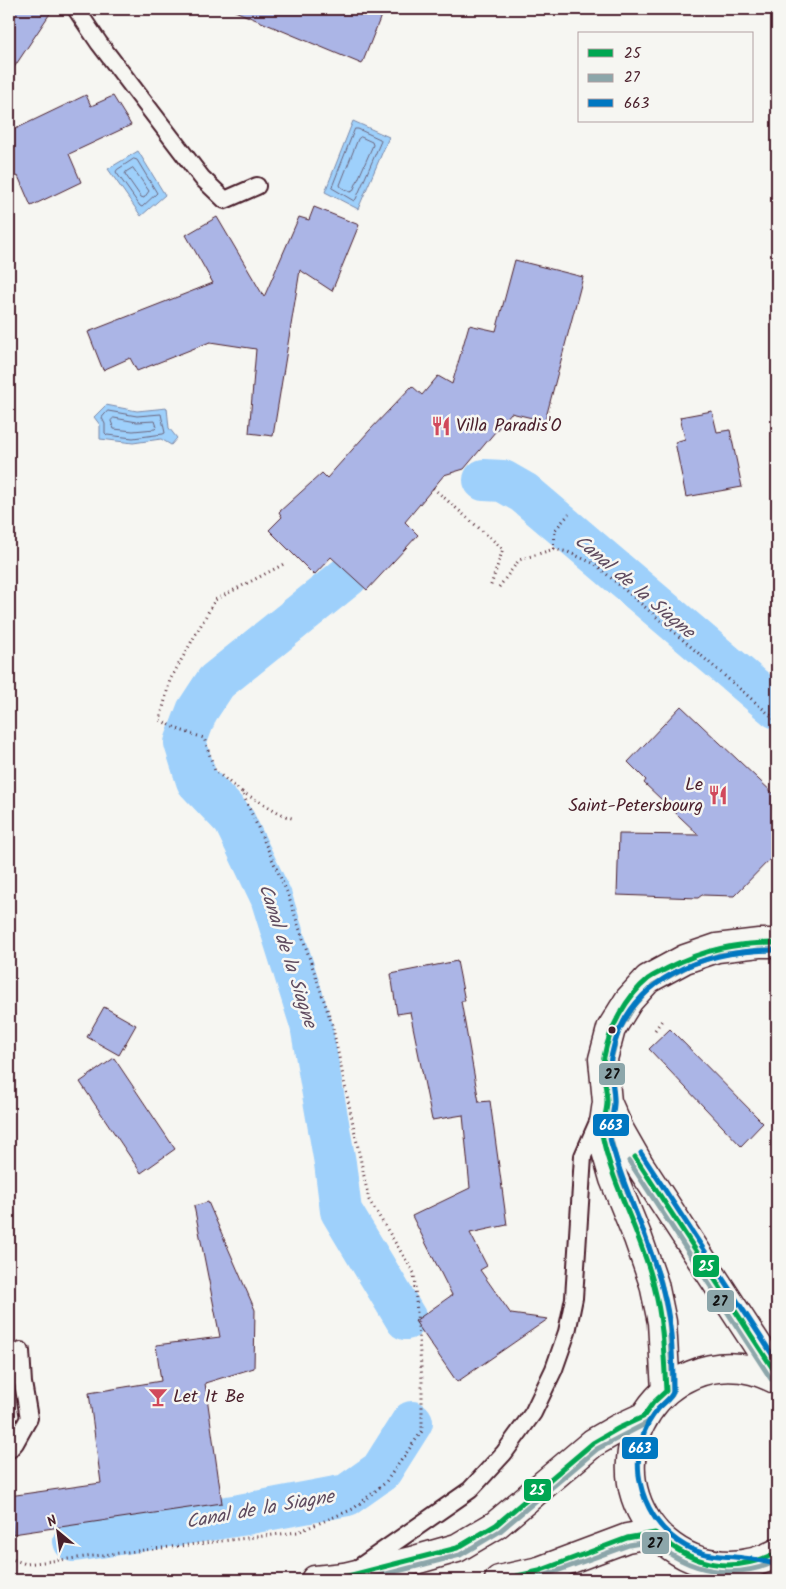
<svg xmlns="http://www.w3.org/2000/svg" width="786" height="1589" viewBox="0 0 786 1589" font-family="Kalam,sans-serif">
  <rect width="100%" height="100%" fill="#f6f6f2"/>
  <filter id="ink" filterUnits="userSpaceOnUse"><feTurbulence type="fractalNoise" baseFrequency=".02" numOctaves="2"/><feDisplacementMap in="SourceGraphic" scale="10" xChannelSelector="R" yChannelSelector="G"/><feConvolveMatrix kernelMatrix="1 2 1 2 8 2 1 2 1" color-interpolation-filters="sRGB"/></filter>
  <g filter="url(#ink)">
    <path fill="#9ed0fb" stroke="#7c89a8" d="M353,121l36,16 -31,72 -33,-17z
      M138,151l27,44 -24,21 -33,-47z
      M106,405l31,6 30,-3 2,20 8,10 -6,7 -10,-6 -28,4 -33,-4v-14l-6,-8z"/>
    <g fill="none" stroke-linecap="round" stroke-linejoin="round">
      <path stroke="#6c667e" stroke-width="1" d="M355,129h3l22,10 1,2 -25,58 -2,2 -22,-13z
        M361,137l11,5 1,3 -20,46 -3,1 -9,-5 -1,-2 18,-46z
        M134,159l3,1 20,33 -15,14 -2,-1 -24,-34 1,-2z
        M133,168l16,23 -5,7 -3,-1 -16,-23 1,-2z
        M108,411l29,5 24,-2 4,19 -2,1 -30,4 -26,-3 -2,-2v-9l-3,-6z
        M114,418l23,4 18,-1 2,6 -2,2 -22,2 -19,-2 -3,-8z"/>
      <path stroke="#9ed0fb" stroke-width="42" d="M484,480l19,1 21,12 253,215
        M348,576l-132,106 -19,29 -12,32 12,38 37,39 37,77 40,128 24,138 6,48 65,108
        M74,1541l166,-26 107,-20 34,-24 31,-49"/>
    </g>
    <path fill="#abb5e6" stroke="#4a1f2b" d="M9,9h44l-44,66z
      M230,9h132l19,7 -19,48z
      M86,95l5,11 22,-10 18,29 -62,29 12,28 -50,24 -13,-30 -9,4v-48z
      M314,207l45,18 -27,66 -32,-21 -27,166 -24,-3 7,-84 -46,-7 -73,29 -7,-13 -27,12 -15,-38 125,-49 -27,-48 31,-18 47,80 35,-80 10,3z
      M515,260l68,17 -38,144 -34,-8 -47,56 -20,6 -39,47 13,13 -51,55 -36,-33 -17,18 -45,-45 13,-13 -3,-5 43,-39 5,5 42,-47 43,-45 10,9 16,-19 14,8 17,-59 27,6z
      M712,411l5,21 13,-2 12,57 -56,10 -11,-55 10,-3 -5,-22z
      M681,706l96,91v55l-43,44 -32,-1 -4,3 -81,-3 2,-61 80,1 -55,-52 2,-3 -18,-18z
      M457,961l8,40h-4l18,101 11,-1 17,124 -37,8 17,33 -7,4 31,44 37,5 -91,63 -42,-61 37,-26 -40,-79 58,-28 -7,-73 -31,5 -22,-108 -13,2 -6,-40z
      M104,1007l32,18 -17,30 -32,-18z
      M670,1029l93,94 -22,23 -92,-97z
      M114,1058l61,91 -34,24 -61,-91z
      M208,1202l47,108 -1,58 -49,15 17,120 -209,31 -4,-38 92,-13 -12,-90 72,-12 -5,-36 64,-8 -26,-131z"/>
    <g fill="none" stroke-linecap="round" stroke-linejoin="round">
      <defs>
        <path id="service" d="M76,9l23,34 103,135 23,22 32,-14
          M9,1450l6,-7 14,-25 -6,-35 -2,-32
          M358,1568l112,-78 34,-37 29,-40 21,-44 13,-37 7,-34 9,-142 15,-34"/>
        <path id="secondary" d="M607,1102l12,27 20,35 138,211
          M777,1380c-8,-4 -16,-8 -25,-10 -88,-20 -155,79 -103,154 12,17 31,31 51,37 27,7 53,5 77,-8
          M666,1391l-4,-69 -8,-38 -16,-46 -24,-59 -12,-42 5,-35 -4,-43 8,-30 18,-29 19,-21 37,-20 32,-11 42,-5h18
          M315,1580l29,-3 71,-17 42,-12 39,-23 97,-82 26,-15 24,-11
          M499,1580l40,-9 88,-33 28,-5"/>
      </defs>
      <use href="#service" stroke="#4a1f2b" stroke-width="20"/>
      <use href="#secondary" stroke="#4a1f2b" stroke-width="31"/>
      <path stroke="#4a1f2b" stroke-width="3" stroke-dasharray="1 4" stroke-linecap="butt" d="M433,488l70,61 -13,39
        M554,549l1,-19 14,-16
        M499,587l20,-27 35,-11 14,3 27,12 182,157
        M242,792l43,24 10,3
        M655,1030l8,-11
        M9,1558l17,6 272,-32 55,-23 32,-26 37,-52v-51l-8,-107 -45,-73 -37,-176 -45,-132 -45,-100 -27,-21 -11,-33 -24,-8 -20,-10 10,-40 45,-80 71,-37"/>
      <use href="#service" stroke="#f6f6f2" stroke-width="16"/>
      <use href="#secondary" stroke="#f6f6f2" stroke-width="28"/>
      <defs>
        <path id="bus-1" d="M635,1157l142,218
          M315,1580l29,-3 113,-29 39,-23 97,-82 26,-15 24,-11 10,-14 13,-12c-2,-36 -3,-70 -12,-105 -12,-51 -40,-96 -51,-147 -3,-11 4,-25 4,-37 0,-15 -6,-31 -3,-45 5,-28 22,-60 44,-78 5,-4 13,-7 20,-11 36,-19 68,-25 109,-25
          M499,1580l40,-9 88,-33 28,-5c38,33 75,42 122,20"/>
        <path id="bus-2" d="M629,1161l142,218
          M363,1580l97,-25 40,-24 97,-82 50,-26 12,-15 13,-13 1,-4 -4,-70 -8,-39 -16,-47 -24,-58 -11,-41 4,-34 -3,-42 7,-28 17,-27 18,-20 35,-19 31,-11 40,-5h18
          M532,1580l97,-35 24,-4c35,31 80,40 124,20"/>
        <path id="bus-3" d="M777,950c-73,0 -150,27 -166,107 -3,15 4,31 3,46 0,11 -5,23 -4,34 0,5 3,12 5,18 8,28 20,54 30,81 10,28 20,55 24,84 4,23 4,49 4,72 -2,7 -10,11 -15,17 -7,8 -13,19 -16,30 -14,46 13,100 60,114 13,4 27,3 41,5 12,1 23,4 34,6
          M641,1153l136,209"/>
      </defs>
      <use href="#bus-1" stroke="#f6f6f2" stroke-width="9"/>
      <use href="#bus-2" stroke="#f6f6f2" stroke-width="9"/>
      <use href="#bus-3" stroke="#f6f6f2" stroke-width="9"/>
      <use href="#bus-1" stroke="#00a651" stroke-width="5"/>
      <use href="#bus-2" stroke="#8ca6aa" stroke-width="5"/>
      <use href="#bus-3" stroke="#0077c1" stroke-width="5"/>
    </g>
  </g>
  <defs>
    <symbol id="restaurant-bare" viewBox="-9 -9 18 18"><path d="M-5-6h1v4h1v-4h1v4h1v-4h1v5L-1.5 .5V6h-2V.5L-5-1ZM5-6V6H3V1.5H1.5Q1.5-4 5-6Z" fill="#d1495b" stroke="#f6f6f2" stroke-width="2.5" paint-order="stroke"/></symbol>
    <symbol id="bar-bare" viewBox="-9 -9 18 18"><path d="M-6-5H6L.8 .8V4.5H3.5V6h-7V4.5H-.8V.8Z" fill="#d1495b" stroke="#f6f6f2" stroke-width="2.5" paint-order="stroke"/></symbol>
  </defs>
  <g fill-rule="evenodd">
    <use href="#restaurant-bare" x="427" y="412" width="28" height="28"/>
    <use href="#restaurant-bare" x="704" y="781" width="28" height="28"/>
    <use href="#bar-bare" x="144" y="1383" width="28" height="28"/>
  </g>
  <circle fill="#4a1f2b" stroke="#f6f6f2" stroke-width="2" cx="612" cy="1030" r="4.5"/>
  <g text-anchor="middle" dominant-baseline="central" stroke-width="5" stroke-linejoin="round" paint-order="stroke">
    <g font-size="18" fill="#4a1f2b" stroke="#f6f6f2" text-anchor="start">
      <text x="456" y="426">Villa Paradis'O</text>
      <text x="703" y="785" text-anchor="end">Le<tspan x="703" dy="21">Saint-Petersbourg</tspan></text>
      <text x="173" y="1397">Let It Be</text>
    </g>
    <g font-size="19" font-style="italic" fill="#5f4b5f" stroke="#f6f6f2">
      <text transform="translate(634 587) rotate(40)">Canal de la Siagne</text>
      <text transform="translate(287 956) rotate(72)">Canal de la Siagne</text>
      <text transform="translate(260 1510) rotate(-10)">Canal de la Siagne</text>
    </g>
  </g>
  <g stroke="#f6f6f2" stroke-width="2">
    <rect x="598" y="1062" width="28" height="24" rx="5" fill="#8ca6aa"/>
    <rect x="592" y="1113" width="38" height="24" rx="5" fill="#0077c1"/>
    <rect x="692" y="1254" width="28" height="24" rx="5" fill="#00a651"/>
    <rect x="706" y="1289" width="29" height="24" rx="5" fill="#8ca6aa"/>
    <rect x="621" y="1436" width="38" height="24" rx="5" fill="#0077c1"/>
    <rect x="523" y="1478" width="29" height="24" rx="5" fill="#00a651"/>
    <rect x="641" y="1531" width="29" height="24" rx="5" fill="#8ca6aa"/>
  </g>
  <g font-size="14" text-anchor="middle" font-weight="bold" fill="#fff">
    <text x="611" y="1130">663</text>
    <text x="706" y="1271">25</text>
    <text x="640" y="1453">663</text>
    <text x="537" y="1495">25</text>
  </g>
  <g font-size="14" text-anchor="middle" font-weight="bold" fill="#111">
    <text x="612" y="1079">27</text>
    <text x="720" y="1306">27</text>
    <text x="655" y="1548">27</text>
  </g>
  <rect width="786" height="1589" fill="none" stroke="#f6f6f2" stroke-width="30"/>
  <rect x="15" y="15" width="756" height="1559" fill="none" stroke="#4a1f2b" stroke-width="2" filter="url(#ink)"/>
  <rect x="578" y="32" width="175" height="90" fill="#f6f6f2" stroke="#b1a0a2"/>
  <rect x="588" y="49" width="25" height="8" fill="#00a651" stroke="#b1a0a2"/>
  <text x="624" y="58" font-size="15" fill="#4a1f2b">25</text>
  <rect x="588" y="74" width="25" height="8" fill="#8ca6aa" stroke="#b1a0a2"/>
  <text x="624" y="82" font-size="15" fill="#4a1f2b">27</text>
  <rect x="588" y="99" width="25" height="8" fill="#0077c1" stroke="#b1a0a2"/>
  <text x="624" y="108" font-size="15" fill="#4a1f2b">663</text>
  <g transform="translate(58 1532) rotate(331)" stroke="#f6f6f2" stroke-width="4" paint-order="stroke">
  <path d="M0-4L9 19L0 12L-9 19Z" fill="#4a1f2b"/>
  <text y="-8" font-size="14" font-weight="bold" text-anchor="middle" fill="#4a1f2b">N</text>
  </g>
</svg>
